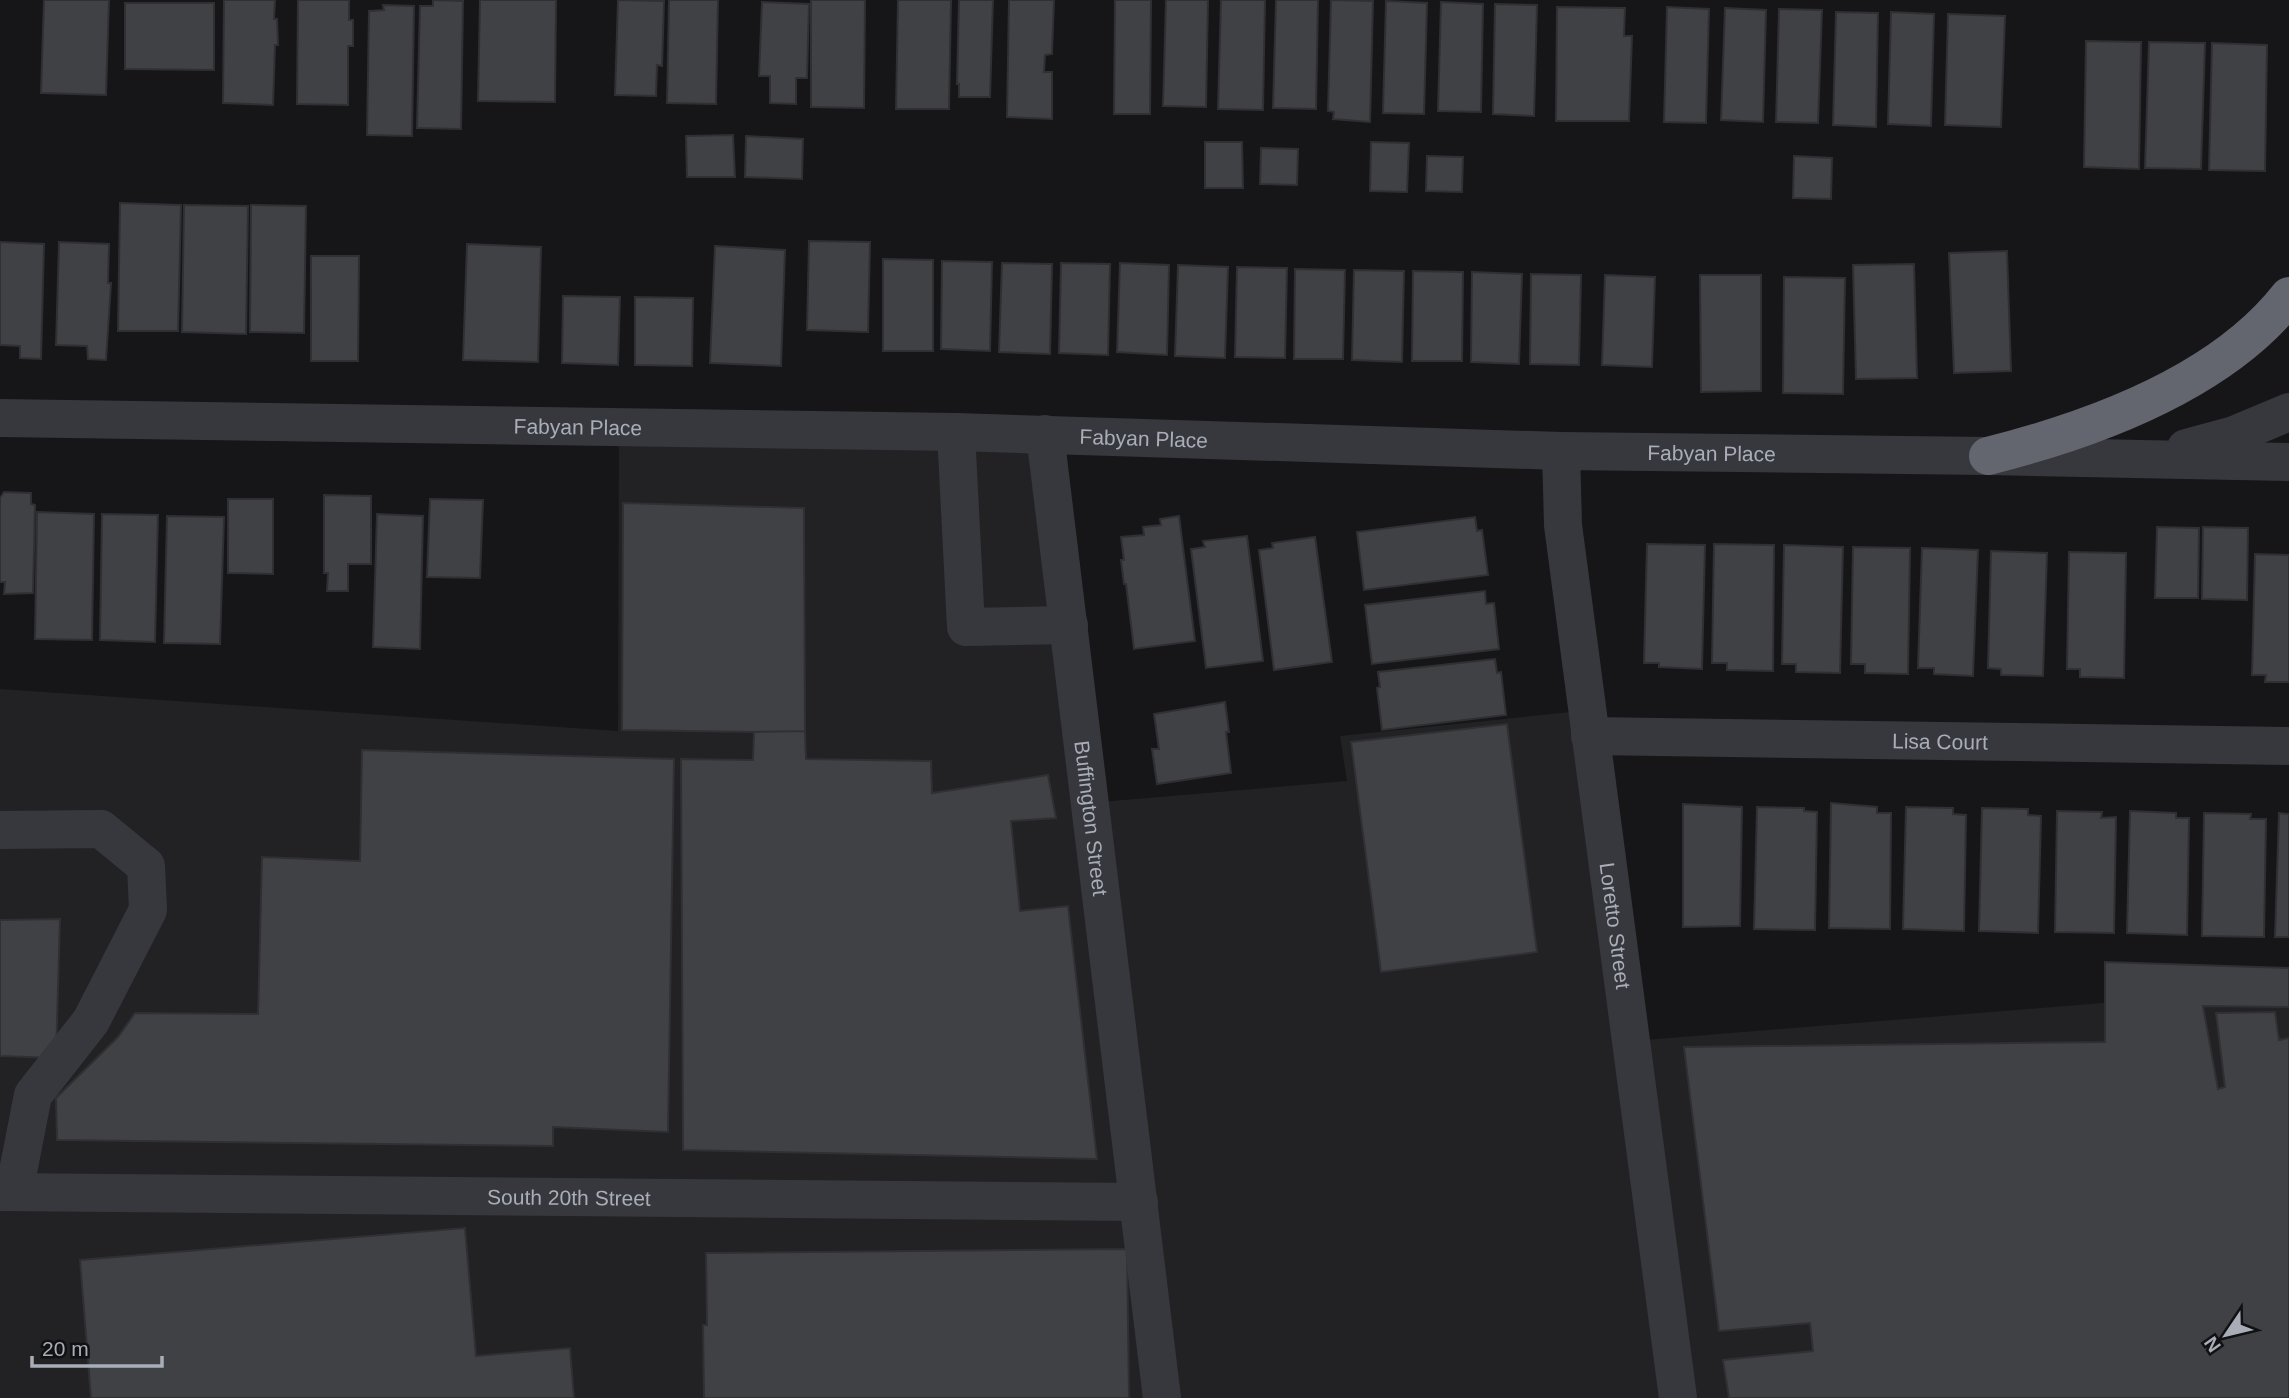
<svg xmlns="http://www.w3.org/2000/svg" width="2289" height="1398" viewBox="0 0 2289 1398" font-family="Helvetica,sans-serif">
  <rect width="100%" height="100%" fill="#161618"/>
  <path fill="#222225" d="M619,423l438,25 43,354 247,-21 -7,-45 240,-25 53,330 656,-53v410h-2289v-709l618,42z"/>
  <path fill="#404145" stroke="#303034" stroke-width="2" d="M44,0h65l-3,95 -65,-2z
    M224,0h51l-1,19h3l1,26h-3l-2,60 -50,-2z
    M298,0h51v20h4v26h-5v59l-51,-1z
    M433,0l30,1 -2,128 -44,-1 3,-122h13z
    M480,0h76l-1,102 -77,-1z
    M618,0l46,1 -2,65 -5,-1 -1,31 -41,-1z
    M669,0h49l-2,104 -49,-1z
    M811,0h54l-1,108 -53,-1z
    M898,0h53l-2,109h-53z
    M959,0h34l-3,97h-31v-13h-2z
    M1009,0h45l-2,54 -7,1 -1,17h8v47l-45,-2z
    M1115,0h36l-1,114h-36z
    M1166,0h42l-2,107 -43,-1z
    M1221,0h44l-2,110 -45,-1z
    M1276,0h42l-2,109 -43,-1z
    M1331,0l42,1 -3,121 -37,-3 1,-7 -6,-1z
    M1386,1l41,2 -3,111 -41,-1z
    M762,2l47,2 -2,74h-11v26l-26,-1v-27h-11z
    M1441,2l42,2 -2,108 -43,-1z
    M125,3h89v67l-89,-1z
    M1495,4l42,1 -3,111 -41,-2z
    M383,5l31,1 -2,130 -45,-1 2,-124 15,-1z
    M1557,7l68,1 -1,28h8l-3,85h-73z
    M1667,7l42,2 -3,114 -42,-1z
    M1725,8l41,2 -3,112 -42,-2z
    M1779,9l43,1 -4,113 -42,-1z
    M1836,12l42,1 -2,114 -43,-2z
    M1891,12l43,2 -3,112 -43,-2z
    M1948,14l57,2 -4,111 -56,-2z
    M2086,41l55,1 -2,127 -55,-2z
    M2149,42l56,1 -4,126 -56,-1z
    M2212,43l55,2 -2,126 -56,-1z
    M733,135l2,42h-48l-1,-41z
    M746,136l57,3 -1,40 -57,-2z
    M1205,142h37l1,46h-38z
    M1371,142l38,1 -2,49 -37,-1z
    M1261,148l37,1 -1,36 -37,-1z
    M1427,156l36,1 -1,35 -36,-1z
    M1794,156l38,2 -1,41 -38,-1z
    M120,203l61,2 -3,126h-60z
    M184,205l64,1 -2,128 -64,-2z
    M251,205l55,1 -2,127 -54,-1z
    M809,241l61,1 -2,90 -61,-2z
    M0,242l44,2 -3,115 -21,-1v-12l-20,-1z
    M59,242l50,2 -1,39h3l-5,77 -18,-1 -1,-13 -31,-1z
    M467,244l74,3 -3,115 -75,-2z
    M715,246l70,4 -4,116 -71,-3z
    M2007,251l4,120 -57,2 -5,-120z
    M311,256h48l-1,105h-47z
    M883,259l50,1v91h-50z
    M942,261l50,1 -2,89 -49,-2z
    M1002,263l50,1 -2,90 -51,-2z
    M1061,263l49,1 -2,91 -49,-2z
    M1120,263l49,2 -2,90 -50,-3z
    M1914,264l3,114 -61,1 -3,-114z
    M1178,265l50,2 -3,91 -50,-2z
    M1237,267l50,1 -2,90 -50,-1z
    M1295,269l50,1 -2,89h-49z
    M1354,270l50,1 -2,91 -50,-2z
    M1413,271l50,1 -1,89h-50z
    M1472,272l50,2 -3,90 -48,-2z
    M1531,274l50,1 -2,90 -49,-1z
    M1605,275l50,2 -3,90 -50,-2z
    M1700,275h61v116l-60,1z
    M1784,277l61,1 -2,116 -60,-1z
    M563,296l57,1 -2,68 -56,-2z
    M635,297l58,1 -1,68 -57,-1z
    M4,492l27,1v11l4,1 -2,88 -29,1 1,-12h-5v-84z
    M324,495l47,1v68h-23v27h-21l1,-18h-4z
    M228,499h45v75l-45,-1z
    M430,499l53,1 -3,78 -53,-1z
    M623,503l181,5 1,223 -51,1 -132,-2z
    M37,512l57,2 -2,126 -57,-1z
    M102,514l56,1 -3,127 -55,-2z
    M377,514l46,2 -3,133 -47,-2z
    M167,516l57,1 -4,127 -56,-1z
    M1179,516l16,125 -61,8 -8,-65h-2l-3,-24h3l-3,-23 23,-2 -1,-8 18,-2 -1,-6z
    M1475,517l2,14 5,-1 6,45 -124,15 -7,-58z
    M2157,527l42,1 -1,70h-43z
    M2203,527l45,1 -1,72 -45,-1z
    M1247,536l16,125 -57,7 -15,-119 14,-2 -2,-6z
    M1315,537l17,125 -58,8 -15,-120 14,-2 -1,-5z
    M1647,544l58,1 -3,124 -43,-2v-4h-15z
    M1714,544l60,1 -1,126 -46,-1v-7h-15z
    M1784,545l59,2 -3,126 -44,-1v-8h-14z
    M1853,547l57,1 -2,126 -43,-1v-9h-14z
    M1922,548l56,2 -5,126 -39,-2v-6h-16z
    M1991,551l56,2 -4,123 -42,-1v-6l-13,-1z
    M2069,552l57,1 -2,125 -44,-1v-8h-13z
    M2255,554l34,1v127h-24l1,-7h-14z
    M1485,591l1,13 8,-1 5,46 -127,15 -7,-59z
    M1495,659l2,14 4,-1 5,43 -124,15 -5,-42 3,-1 -2,-15z
    M1225,702l4,30h-3l5,41 -74,11 -5,-35h7l-5,-35z
    M1507,724l30,228 -156,20 -30,-230z
    M805,731l1,28 125,2 1,32 116,-18 8,43 -45,3 9,90 48,-5 29,253 -414,-9 -2,-391 72,1 1,-28z
    M362,750l312,9 -6,373 -115,-5v19l-496,-6 -1,-42 62,-61 17,-24 123,1 4,-157 98,4z
    M1831,803l46,4v6h14l-1,116 -61,-1z
    M1683,804l59,3 -2,119 -57,1z
    M1757,807l47,1v3l13,1 -2,118 -61,-1z
    M1906,807l47,1v6l13,1 -2,116 -61,-2z
    M1982,808l46,1v6l13,1 -3,117 -59,-2z
    M2057,811l45,1 -1,6 15,-1 -2,116 -59,-1z
    M2130,811l46,2v5h13l-2,117 -60,-2z
    M2204,813l47,1 -1,5h16l-2,118 -62,-1z
    M2279,813l10,1v123h-14z
    M60,919l-4,139 -56,-2v-136z
    M2105,962l184,6v39l-86,-1 15,83 7,-2 -9,-74 59,-1 4,28 10,-2v360h-560l-6,-38 90,-9 -3,-28 -91,8 -35,-284 421,-5z
    M465,1228l11,128 94,-8 4,50h-483l-11,-138z
    M1127,1249l2,149h-425l-1,-73h4l-1,-72z"/>
  <g fill="none" stroke-linecap="round" stroke-linejoin="round">
    <g stroke="#37383d" stroke-width="38">
      <path id="s1" d="M0,418l956,14 605,19 427,5 301,6"/>
      <path d="M956,432l10,195 103,-2"/>
      <path id="s2" d="M1045,434l117,964"/>
      <path d="M2186,448l48,-13 55,-23"/>
      <path id="s3" d="M1561,451l2,74 115,873"/>
      <path id="s4" d="M1590,736l699,10"/>
      <path d="M0,830l101,-1 45,37 2,44 -57,111 -58,74 -19,97"/>
      <path id="s5" d="M0,1192l1139,10"/>
    </g>
    <path stroke="#63666e" stroke-width="38" d="M1988,456c103,-26 233,-73 301,-160"/>
  </g>
  <g text-anchor="middle" dominant-baseline="central" stroke-width="6" stroke-linejoin="round" paint-order="stroke">
    <g font-size="21" fill="#a8adb8" stroke="#111113">
      <text stroke="none"><textPath href="#s1" startOffset="578">Fabyan Place</textPath></text>
      <text stroke="none"><textPath href="#s1" startOffset="1144">Fabyan Place</textPath></text>
      <text stroke="none"><textPath href="#s1" startOffset="1712">Fabyan Place</textPath></text>
      <text stroke="none"><textPath href="#s4" startOffset="350">Lisa Court</textPath></text>
      <text stroke="none"><textPath href="#s2" startOffset="387">Buffington Street</textPath></text>
      <text stroke="none"><textPath href="#s3" startOffset="478">Loretto Street</textPath></text>
      <text stroke="none"><textPath href="#s5" startOffset="569">South 20th Street</textPath></text>
    </g>
  </g>
  <g transform="translate(2226 1335) rotate(235)" stroke="#111113" stroke-width="5" paint-order="stroke">
  <path d="M0-5L12 26L0 18L-12 26Z" fill="#a8adb8"/>
  <text y="-10" font-size="19" font-weight="bold" text-anchor="middle" fill="#a8adb8">N</text>
  </g>
  <path d="M32 1356v10h130v-10" fill="none" stroke="#a8adb8" stroke-width="3.5"/>
  <text x="42" y="1356" font-size="21" fill="#a8adb8" stroke="#111113" stroke-width="5" paint-order="stroke">20 m</text>
</svg>
